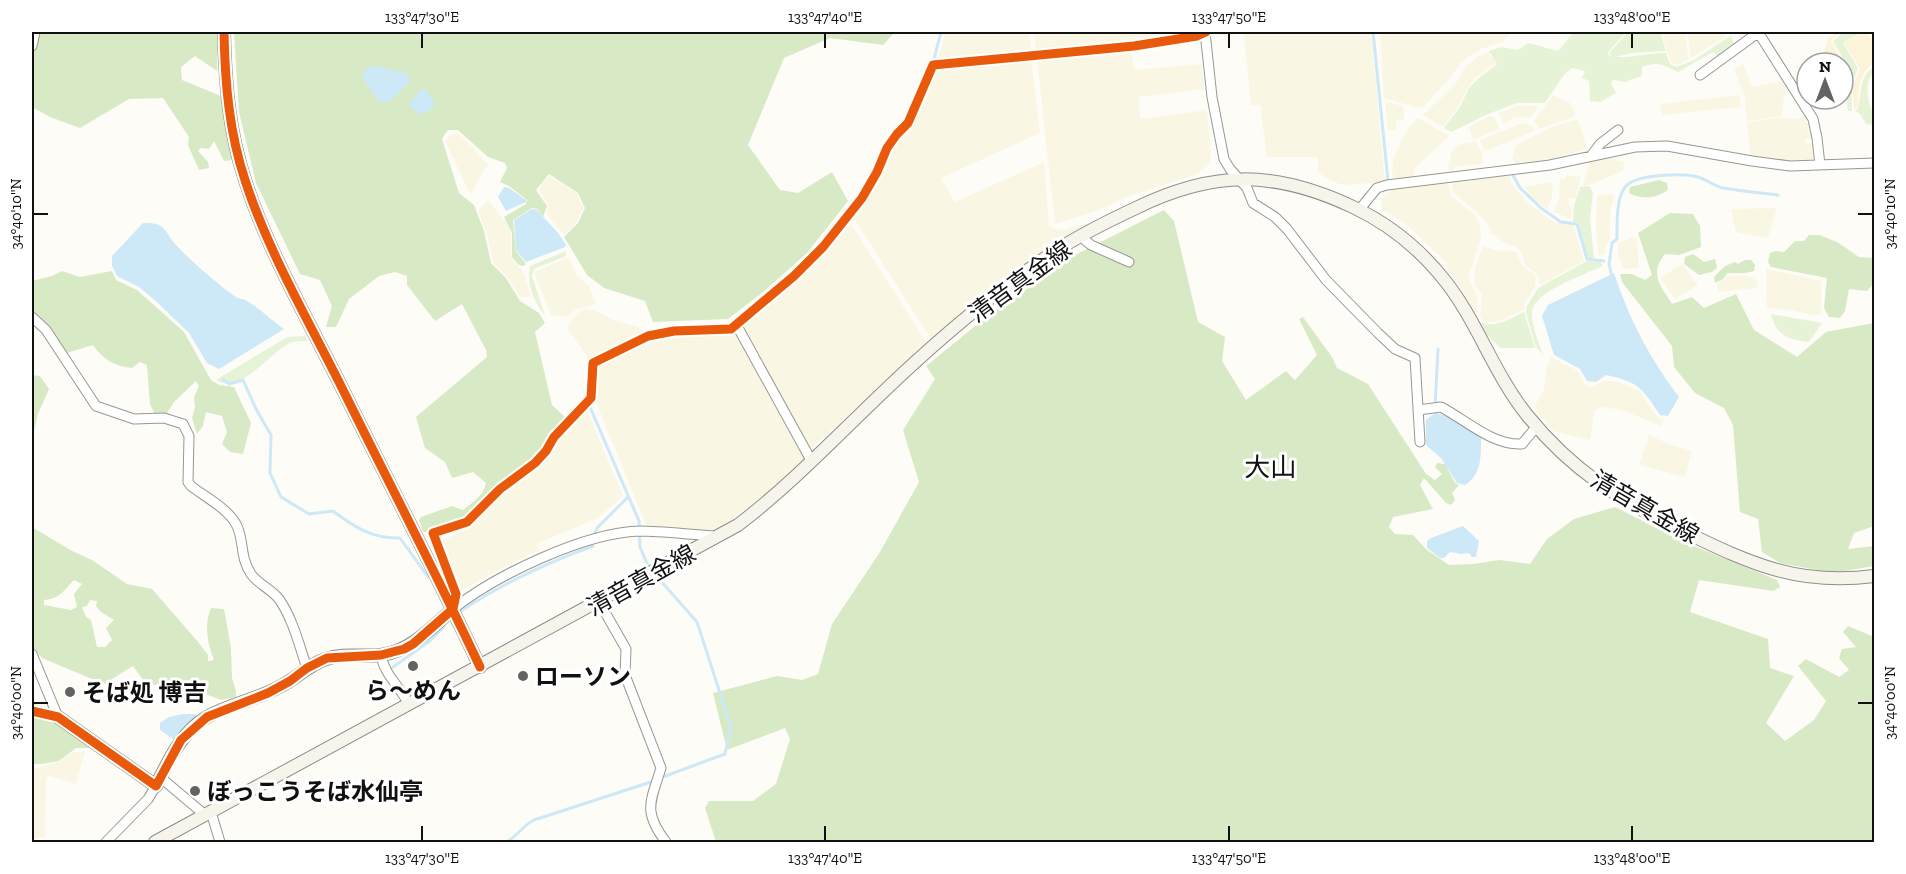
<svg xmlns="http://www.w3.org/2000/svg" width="1906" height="874" viewBox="0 0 1906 874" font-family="'Zilla Slab','Noto Sans JP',serif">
  <rect width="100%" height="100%" fill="#fdfcf7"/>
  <path fill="#f9f7e4" d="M946,32h83l2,20 -94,8z
    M1034,32h149l-51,8 -96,9z
    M1244,32h127l14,150 -42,3 -14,-5 -11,-8v-15h-51l-7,-52h-9z
    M1380,32h131l-8,10 -22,7 -20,13 -11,16 -26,28 -5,2 -35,-10z
    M1661,32h23l5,27 -12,6 -6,-3z
    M1687,32h38v2l-1,4 -33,20z
    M1131,50l3,20 68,-6 2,25 -66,8 2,22 67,-9 4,45 -2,8 -13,12 -64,20 -33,15 -44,14 -18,-165z
    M1488,52l8,11 -20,14 -8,10 -10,20 -15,20 -20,-12 33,-32 10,-17 11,-9z
    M1031,59l9,74 -99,45 14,24 89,-40 5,64 6,3 8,1 36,-10 -41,22 -61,43 -66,54 -78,-122 15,-20 12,-23 9,-25 24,-25 22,-53z
    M1743,64l9,23 31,-6 5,10 -4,5 -2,20 -35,5 -2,-23 -11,-30z
    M1553,95l17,8 5,11 -2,3 -34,12 -5,-8z
    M1739,95l2,12 -79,8 -2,-11z
    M1385,102l18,4 1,14 -8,1v9h-8z
    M1517,106h22l-8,12 -15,-1 -13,7 -4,-11z
    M1805,115l7,24h-7v4h7l2,15 -4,3h-23l-36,-4 -4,-35 30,-4 21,1z
    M1489,116h4l7,12 -27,12 -4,-13z
    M1418,118l31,18 -34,32 -2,9 -21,2 1,-20 13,-28z
    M1578,119l9,30 -41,11 -31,3 -3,-4 4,-14 36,-18z
    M1522,123l10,3 3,5 -50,20 -5,-11z
    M457,133l8,6 23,26 -5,6 -11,22 -3,-1 -24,-51 4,-5z
    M1476,141l6,13 1,10 -27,3 -6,5 -2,-4 3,-15 6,-8z
    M1617,158l2,3h5l-1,10 -34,14h-6l7,-25z
    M1509,174l3,10 16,19 26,19 19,2 11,37 -44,24 -3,-11 -12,-9 -3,-12 -4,-5 -14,-5 -14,-11 1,-4 -12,-14 -22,-18 -5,-8 2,-7z
    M1566,175l15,2 -6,22 -5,-1 -2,7 4,3 -1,11 -17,-7 5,-13 1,-20h6z
    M549,176l28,17 6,15 -7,15 -12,12 -17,-20 1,-11 -9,-13 3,-7z
    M1448,182l3,14 24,19 5,11 1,12 -12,37v5l9,18 -2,18 -16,-29 -13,-18 -1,-7 -39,-37 -25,-16 -1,-10 10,-9z
    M1553,182l-1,15 -5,12 -15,-11 -7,-11z
    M1615,194l-5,19v27l-4,5 -2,10h-6l-2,-31 1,-29z
    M488,200l20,25 3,8v24l13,16 7,24h-11l-13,-20 -14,-15 -7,-31 -8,-21z
    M1777,208l-9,30 -32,-6 -5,-23z
    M851,224l75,118 -116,108 -69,-125 47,-36z
    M1633,237l3,1 1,2 2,27 -10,2 -6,-1 -5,-13v-12z
    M1483,246l13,4 21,2 4,13 13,9 2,4 -1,9 -11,17 1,5 -28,13h-13l-4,-5 2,-22 -8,-11 1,-15z
    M569,257l8,19 12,10 7,18 -19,5 -11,8 -15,-2 -17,-43z
    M1682,264l16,21 -23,14 -15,-21z
    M1766,269l56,12 -1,33 -8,1 -23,-5 -23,-2z
    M1728,276h22l7,5 1,7 -39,4 -2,-8z
    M586,309l9,1 20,11 24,6 5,6 -55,26 -21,-30 3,-9 7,-7z
    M733,331l73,128 -40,35 -48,35 -15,2 -56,-4 -52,-127 3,-35 47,-24 28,-7 24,-2z
    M1551,357l27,14 8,15 6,1 12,-6h11l24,9 15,23 5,5 5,1 -3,7 -37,-15 -18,-4 -7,1 -5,4 -4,28 -37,-9 -19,-24 10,-18 3,-22z
    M587,410l36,86 -25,22 -62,26 4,6 -40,19 -39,22 -20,-49 29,-16 10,-9 15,-19 45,-35 15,-17 5,-11 9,-9z
    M1649,435l20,9 23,7 -7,26 -46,-12z
    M85,751l-9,33 -27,-8 -3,2 -1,59 -13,2v-70l27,-7 14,-10z"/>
  <path fill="#e7f3d7" d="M1574,32h52l-17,19 -1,4c11,6 42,-3 58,-2l4,11 7,3 17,-7 36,-24 5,8 -16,13 -6,-5 -35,20c-16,-7 -18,-11 -36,-5v9l-17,6 -12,-2 -2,3 5,10 -16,9 -10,-1 -1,-20 -7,-3 3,-7 -13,-3 -9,8 -18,27h-28l-29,11 -37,18 -7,-4 16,-21 9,-19 10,-10 18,-14 -8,-13 12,-4 17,3 10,-7 30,8z
    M1628,32h32l6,19 -35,2 -15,4 -6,-2v-3z
    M1844,32h18l-19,11 15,25 -7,18 1,25h-4l-2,-14 2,-17 -2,-16 -13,-23z
    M1874,66c0,8 -4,10 -6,18 -2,8 1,23 6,29v12l-8,-1 -6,-10 -5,-3 3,-3c4,-17 1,-31 16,-42z
    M1586,186l4,1 3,6 -3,25 4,40h-7l-9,-36h-5l1,-16 6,-19z
    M566,251v5l-32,13 -2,7 13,40c-11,-14 -19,-32 -15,-50z
    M1587,261l14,1 2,4c-17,8 -72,26 -71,48 0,13 7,29 11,41l-7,-8 -10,-34 1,-7 11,-18z
    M1524,312l11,36h-35l-16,-16 -3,-10c14,7 30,-4 43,-10z
    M1771,314l51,9 -13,19c-21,-3 -33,-6 -38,-28z
    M305,336l3,5c-5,0 -10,0 -15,1 -22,7 -51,54 -77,38l71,-43z"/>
  <path fill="#d8eac5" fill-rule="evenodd" d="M32,32h186l-1,39 -22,-15 -14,11 1,13 39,16 11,64 -8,1 -10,-20 -5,8 -8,-1 -3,3 10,11 1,6 -10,2 -11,-25 1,-8 -26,-39 -34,1 -49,29 -30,-11 -18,-10z
    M234,32h661l-12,13 -53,-7 -46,20 -36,87 32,45 18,3 34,-21 16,29 -41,52 -44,39 -35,27 -75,3 -8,-21 -41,-13 -17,-13 -23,-38 14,-14 7,-15 -7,-15 -29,-19 -13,16 11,16 -4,11 -6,-8 -5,-1 -19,12 3,31 10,13 -3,2 -4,-1 -7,-8v-24l-8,-16 22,-13 1,-4 -18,-14 -9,-4 7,-14 -2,-5 -17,-6 -30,-27h-10l-6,9 17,54 15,12 10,26 7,32 15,15 14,23 19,12 6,10 -10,9 17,73 14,13 -16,17 -12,20 -41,32 -27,28 -13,8 -28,9h-6l-4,-12 2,-3 31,-11 11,4c10,-8 21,-15 23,-27l-13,-11 -21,6 -7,-16 -20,-14 -9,-31 71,-60 -1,-7 -24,-46 -27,17 -28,-36v-9l-12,-4 -16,4 -30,23 -13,28h-10l6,-21 -12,-26 -20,-6 -44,-91 -17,-71z
    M1659,180l8,3 1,7c-11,8 -26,10 -39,3l1,-6z
    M1164,210l10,11 24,101 27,15 -3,24 24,39 40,-29 9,9 22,-25 -18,-36 4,-2 29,40 5,11 31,16 58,90 9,6 7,-6 -7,-7 2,-4 8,1 10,19 4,2 -7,8 3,7 -4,5 -5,-2 -22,-25 -4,7 13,24 -40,8 -4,10 6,7 18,1 14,15 22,15 24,-1 26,-4 31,4 17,-25 27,-20 41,-12 67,34 95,39 3,7 -7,4 -74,-11 -9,32 78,27 2,29 24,8 -28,47 19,18 29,-21 12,-19 -28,-35 8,-7 33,18 10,-7 -10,-12 3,-9 14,-2 -13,-15 5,-6 26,11v205h-1158l-11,-34 4,-7h44l23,-17 14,-45 -5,-11 -58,22 -14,-57 64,-17 25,4 16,-6 14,-50 48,-72 39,-70 -16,-52 32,-51 -9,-13 69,-56 78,-54z
    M1670,213l23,1 7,12 1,21 -22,8 -14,-1c-16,20 -5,31 7,50l20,-7 12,11 32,-14 18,36 43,27 29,-25 48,-9v203l-20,7 -6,16 26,-3v20l-41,7 -53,-10 -18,-11 -4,-33 -18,-7 -7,-87 -9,-17 -29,-15 -21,-26 -2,-21 -50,-64 -2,-8h12l13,6 7,-5 -14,-42z
    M1809,235h10l18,7 22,15 15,1v25l-7,8 -18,-2 -4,22 -5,7 -11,-1 -5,-9 3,-30 -56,-11 -3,-5 2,-9 6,-2 8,1 11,-11h9z
    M1693,254l11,8 11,-3 2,9 -5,4 -13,3 -15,-11 1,-7z
    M1745,260h6l4,5 -1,6 -9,2h-17l-5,6 -8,4 -1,-6 11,-11 10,-4 3,2z
    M62,271l18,6 32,-6 4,9 21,10 47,42 27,48 8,5 15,2 17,36 -8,31 -13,-2 -8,-8 5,-12 -5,-16 -16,-4 -3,14 -6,8 -5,-16 3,-11 -1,-10 5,-11 -3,-5 -22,21 -8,13h-11l-5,-11 -3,-39 -7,-3 -8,6c-16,-1 -30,-9 -39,-23l-26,8 -18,-25 -17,-15v-32l20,-5z
    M32,375l8,1 9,13 -11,25 -6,25z
    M32,527l40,24 20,9 35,24 25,5 47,54 9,12v6l6,-1c-7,-17 -10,-35 -3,-52l13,1 7,39 1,30 4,13v6l-15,3 -20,-8 -24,-6 -22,-1 -11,-4 -11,-15 -29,18 -62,-26 -8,-8 -2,6zM74,580l8,4 -8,10 3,13 -6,3 -27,-5v-5c16,-1 20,-10 30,-20zM90,600l7,1 -1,5 5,6 13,8 -8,8 6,12 -7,7h-8l-6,-27 -5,-3 -4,-10 5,-1z
    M32,703l17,6 21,21 26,18h-20l-17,13 -17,3h-10z"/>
  <path fill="#fcf4d9" d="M1837,32h4l-10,8c10,19 20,34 12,56v-33h-13l-6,-10 4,-15z
    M1863,32h3l8,11v20c-16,11 -15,25 -16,43l-4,5 -1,-24 7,-19 -16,-25z"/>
  <path fill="#cde8f7" d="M375,66l33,8 2,7 -20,21h-11l-16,-23v-5l5,-7z
    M421,89h4l10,13c-1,6 -10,12 -16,12l-11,-9z
    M504,187l5,1 17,12v2l-20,9 -8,-14z
    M532,209l5,1 22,24 7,11 -1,2 -39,15 -10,-12 -2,-30z
    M143,223c25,-1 21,10 35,24 11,12 47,44 60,51 3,1 7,1 9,3 12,7 25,20 37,28l-65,40 -12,-6 -18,-30 -32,-31 -18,-15 -22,-11 -5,-10v-10z
    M1614,273c15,46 36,86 65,124l-11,19 -8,-1c-18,-27 -21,-33 -54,-40l-10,7 -9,-1 -7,-12 -26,-14 -12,-39 6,-11z
    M1435,413l13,3 33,22c0,18 1,36 -16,47l-8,-2 -16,-25 -15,-13v-25z
    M1463,526l16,15 -3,16h-4l-3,-4 -8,1 -11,-2 -6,6h-4l-13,-10v-7l4,-3z
    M183,714h13l1,3 -23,23 -14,-10v-7l9,-6z"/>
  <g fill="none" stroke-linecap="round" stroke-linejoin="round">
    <path stroke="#cde8f7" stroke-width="3" d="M1373,32l15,149
      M1223,33l7,-1
      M1037,51c52,-3 105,-10 156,-19
      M934,59l7,-27
      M1513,175l7,13 21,20 20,14 16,2 10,35 17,2
      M1612,277l-3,-13 3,-21 5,-4c0,-14 -1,-43 9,-53 11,-12 57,-13 72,-9 9,3 17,9 25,11 19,3 37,5 55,7
      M223,380l6,4 14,-4 13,29 15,26 -1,38 11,24 28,17 24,-3c21,16 40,28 67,27l28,39
      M590,407l49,114 1,26 8,19
      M1435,407l3,-58
      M594,535l3,-7 31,-31
      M660,580l37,42 34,105 -6,27 -65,24
      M461,611c42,-28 85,-48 132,-65
      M389,670l42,-30 13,-13
      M506,842c11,-5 17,-17 28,-22l120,-39"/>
    <defs>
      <path id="street" d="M1205,32l7,65 12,62 6,10 17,19 6,15 22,14 12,12 39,51 52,53 17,16 20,9 5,84
        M1758,32l55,87 4,19 3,27
        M32,46l3,-14
        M1700,75l59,-43
        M1591,156l9,-12 18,-14
        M1359,210l18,-22 10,-3 163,-20 85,-18 32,-1 85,15 38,5 84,-3
        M1081,237l10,8 38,17
        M32,317l14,13 50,76 38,13 30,-1 19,6 6,12 -1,46 3,4c14,11 38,23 46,40 7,15 3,32 14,48 7,10 20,15 28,25 14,20 20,46 28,69
        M736,324l76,138
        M1418,410l23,-3c25,13 52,39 81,37l15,-18
        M597,604l9,10 20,35 -1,26 36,93c-10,33 -19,43 5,74
        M453,609c43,-34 131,-76 186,-78 26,0 53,4 78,5
        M32,654l26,63
        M381,655c3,20 20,32 28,50
        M160,777l45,38
        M211,812l9,30
        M106,842l42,-43 8,-13"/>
      <path id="secondary" d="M224,32c1,50 5,100 21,148 23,72 66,145 100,214 45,91 92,181 135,273
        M58,717l98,69c13,-26 25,-54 51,-69 22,-13 49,-17 72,-30 17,-8 29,-22 47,-28 17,-6 37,-2 55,-4 30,-4 50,-27 72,-46
        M155,842l583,-317c51,-39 95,-85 141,-129 54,-52 113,-103 175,-144 26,-17 54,-31 82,-44 77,-38 139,-38 217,-1 36,17 68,43 93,75 32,41 48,92 81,133 46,57 93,85 158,117 66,32 114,54 189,44"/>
    </defs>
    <use href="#street" stroke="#979795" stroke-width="11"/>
    <use href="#secondary" stroke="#8e8d8b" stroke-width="14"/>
    <use href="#street" stroke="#fffffe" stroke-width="9"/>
    <use href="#secondary" stroke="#f6f4eb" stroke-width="12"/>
    <defs>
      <path id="cycleway" d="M224,32c1,50 5,100 21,148 23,72 66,145 100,214 45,91 92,181 135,273
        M32,711l26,6 98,69 25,-46 26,-23 61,-24 22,-12 17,-13 20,-10 54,-3 23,-6 9,-5 40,-35 3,-15 -23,-61 34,-11 33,-33 35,-26 11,-12 8,-14 37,-39 2,-35 55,-27 26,-5 57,-2 63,-53 29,-29 39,-49 15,-26 10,-24 10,-14 11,-11 25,-58 201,-19 63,-10 9,-4"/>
    </defs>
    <use href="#cycleway" stroke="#fff" stroke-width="13"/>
    <use href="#cycleway" stroke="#e8590c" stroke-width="9"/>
  </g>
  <path fill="none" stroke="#111" stroke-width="2" d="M422,33v15M825,33v15M1229,33v15M1632,33v15M33,214h15M1858,214h15M33,703h15M1858,703h15M422,826v15M825,826v15M1229,826v15M1632,826v15"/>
  <g fill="#646362" stroke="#fff" stroke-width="2">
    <circle cx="413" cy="666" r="6"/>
    <circle cx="523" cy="676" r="6"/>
    <circle cx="70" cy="692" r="6"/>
    <circle cx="195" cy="791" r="6"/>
  </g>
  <g text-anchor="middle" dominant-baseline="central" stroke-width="6" stroke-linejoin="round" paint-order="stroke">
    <g font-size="24" fill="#111" stroke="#fff">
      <text transform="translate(1020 281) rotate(-36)">清音真金線</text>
      <text transform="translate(1645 507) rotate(30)">清音真金線</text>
      <text transform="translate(641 580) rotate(-29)">清音真金線</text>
    </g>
    <g font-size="24" font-weight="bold" fill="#111" stroke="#fff" text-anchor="start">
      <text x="535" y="676">ローソン</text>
      <text x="413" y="690" text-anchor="middle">ら～めん</text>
      <text x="82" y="692">そば処 博吉</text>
      <text x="207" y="791">ぼっこうそば水仙亭</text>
    </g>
    <g font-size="26" fill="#111" stroke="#fff">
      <text x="1270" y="467">大山</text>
    </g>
  </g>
  <rect width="1906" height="874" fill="none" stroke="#ffffff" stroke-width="66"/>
  <g transform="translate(1825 81)"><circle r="28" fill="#ffffff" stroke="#a0a0a0" stroke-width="1.5"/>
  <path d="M0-4.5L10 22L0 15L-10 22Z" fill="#646362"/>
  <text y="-9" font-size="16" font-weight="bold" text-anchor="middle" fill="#111111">N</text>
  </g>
  <rect x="33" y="33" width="1840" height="808" fill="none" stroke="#111" stroke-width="2"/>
  <g font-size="15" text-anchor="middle" fill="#111">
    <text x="422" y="22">133°47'30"E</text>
    <text x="825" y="22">133°47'40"E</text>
    <text x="1229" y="22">133°47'50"E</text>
    <text x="1632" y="22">133°48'00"E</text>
    <text transform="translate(16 214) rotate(-90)" y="5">34°40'10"N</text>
    <text transform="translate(1890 214) rotate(-90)" y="5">34°40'10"N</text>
    <text transform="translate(16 703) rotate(-90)" y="5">34°40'00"N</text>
    <text transform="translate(1890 703) rotate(-90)" y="5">34°40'00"N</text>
    <text x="422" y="863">133°47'30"E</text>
    <text x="825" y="863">133°47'40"E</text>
    <text x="1229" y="863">133°47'50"E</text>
    <text x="1632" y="863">133°48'00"E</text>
  </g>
</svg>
